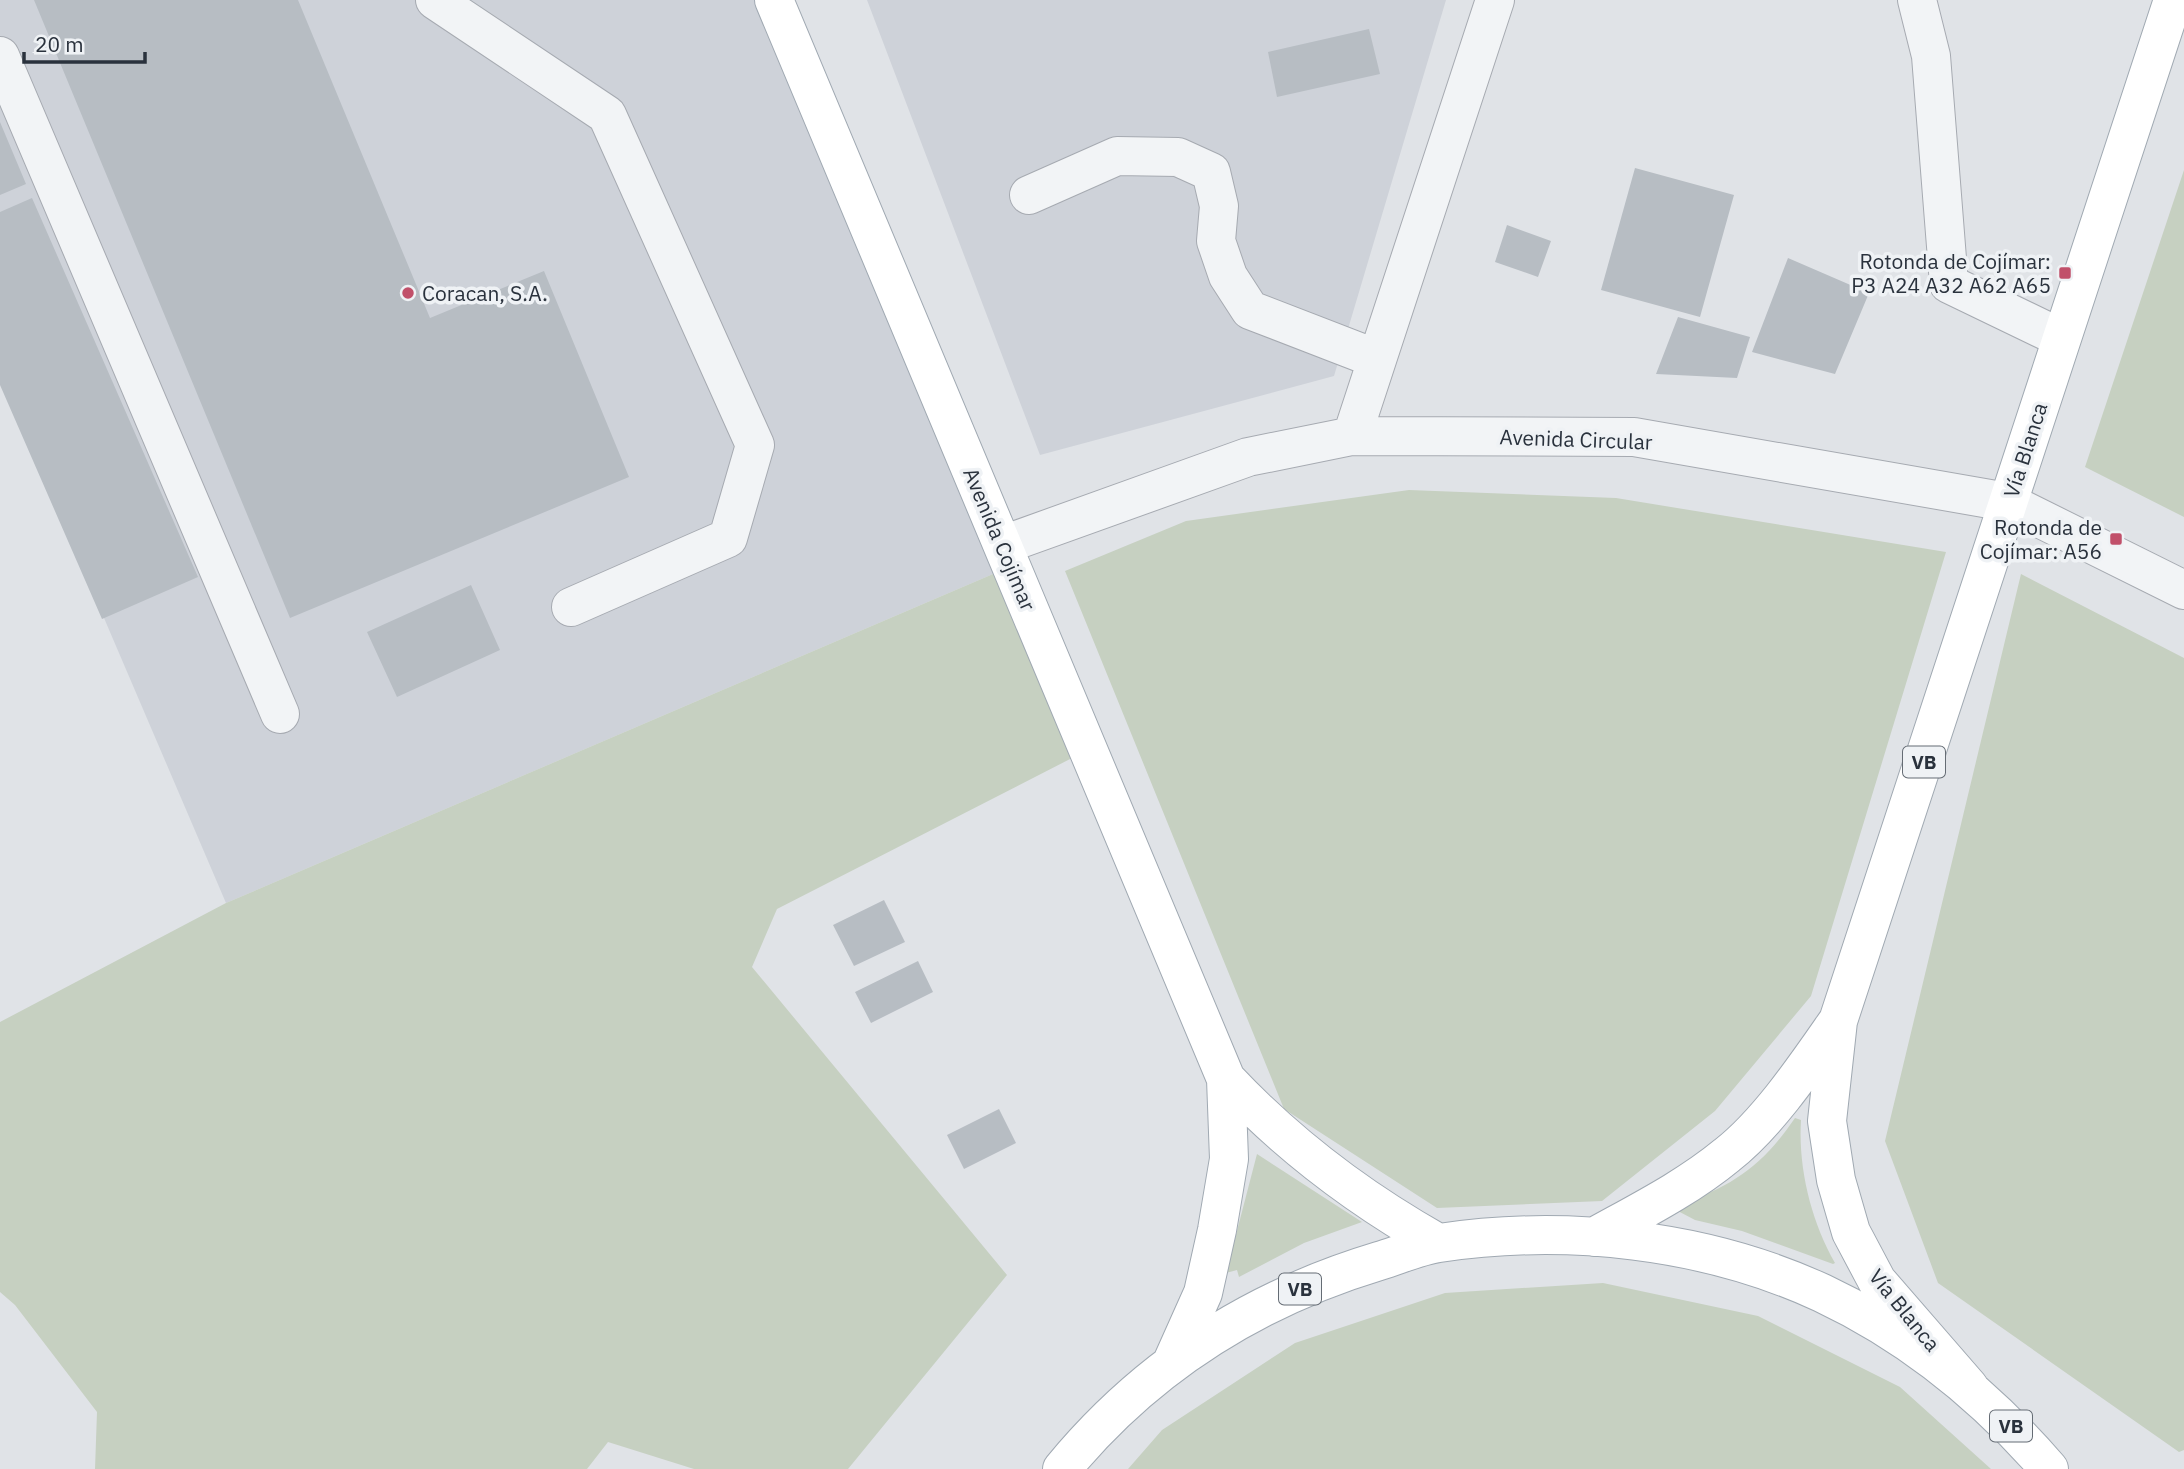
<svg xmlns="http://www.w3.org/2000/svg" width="2184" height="1469" viewBox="0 0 2184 1469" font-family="'IBM Plex Sans',sans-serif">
  <rect width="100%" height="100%" fill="#e0e3e7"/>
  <path fill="#ced2d9" d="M0,0h756l244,571 -774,332 -226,-528z
    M867,0h579l-112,376 -294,79z"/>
  <path fill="#c6d0c1" d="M2184,170v347l-99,-50z
    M1409,490l207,8 330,54 -135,444 -96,115 -113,90 -165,7 -153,-99 -219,-538 121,-50z
    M1000,571l74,186 -297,152 -25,58 255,308 -159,194h-154l-86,-27 -21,27h-492l2,-57 -82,-107 -15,-13v-270l226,-119z
    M2021,574l163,84v792l-5,2 -241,-169 -53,-142z
    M1795,1118l6,2c-3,48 10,101 34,143l-2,1 -91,-33 -47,-11 -19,-10 2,-5c55,-19 84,-39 117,-87z
    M1257,1154l105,68 -58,21 -65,34 -2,-7 -11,3z
    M1603,1283l155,33 142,71 91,82h-863l34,-39 133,-87 150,-50z"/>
  <path fill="#b7bdc3" d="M34,0h264l132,318 114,-47 85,206 -339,141z
    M1369,29l11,45 -103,23 -9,-45z
    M0,122l26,62 -26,11z
    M1635,168l99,27 -34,122 -99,-27z
    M32,198l166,379 -96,42 -102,-234v-173z
    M1507,225l44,16 -13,36 -43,-15z
    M1788,258l81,35 -34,81 -83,-22z
    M1678,317l72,20 -13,41 -81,-4z
    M471,585l29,65 -103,47 -30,-65z
    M884,900l21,42 -51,24 -21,-41z
    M918,961l15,31 -62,31 -16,-31z
    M999,1109l17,34 -52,26 -17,-34z"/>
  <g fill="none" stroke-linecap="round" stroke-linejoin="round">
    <defs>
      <path id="minor" d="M435,0l172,115 148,330 -27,93 -157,69
        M1917,0l14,56 18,228 112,54
        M0,56l280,658
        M1029,195l88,-39 61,1 33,15 8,34 -3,35 12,35 22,34 127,49
        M1352,436l143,-436
        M1003,545l245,-88 104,-21 282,1 373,65 177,88"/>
      <path id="major" d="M774,0l452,1079c63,67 132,119 212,164
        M1594,1237c45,-25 93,-49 133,-82 41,-32 80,-90 110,-133
        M1173,1360l30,-67 14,-63 12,-71 -3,-80
        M1969,1387l-92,-106 -26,-49 -15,-52 -9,-59 11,-100 335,-1021
        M1062,1469c84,-102 191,-170 317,-208 20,-6 40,-15 60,-18 127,-19 266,-4 383,50 89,42 163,102 227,176"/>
    </defs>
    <use href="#minor" stroke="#a6aab1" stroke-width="40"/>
    <use href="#major" stroke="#a0a9b2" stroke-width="40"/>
    <use href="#minor" stroke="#f2f4f6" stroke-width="38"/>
    <use href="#major" stroke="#fff" stroke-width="38"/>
  </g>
  <g fill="#c1506a" stroke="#eff2f5" stroke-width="2.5">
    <rect x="2058" y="266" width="14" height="14" rx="3.5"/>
    <circle cx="408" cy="293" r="7"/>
    <rect x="2109" y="532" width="14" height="14" rx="3.5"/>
  </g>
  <g text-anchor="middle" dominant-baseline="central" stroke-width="7" stroke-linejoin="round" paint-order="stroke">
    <g fill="#eff2f5" stroke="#656c74" stroke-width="2">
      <rect x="1903" y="746.5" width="42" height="31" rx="5"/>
      <rect x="1279" y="1273.5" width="42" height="31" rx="5"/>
      <rect x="1990" y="1410.5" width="42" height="31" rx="5"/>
    </g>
    <g font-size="19" font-weight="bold" fill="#2a323d">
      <text x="1924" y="762">VB</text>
      <text x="1300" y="1289">VB</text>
      <text x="2011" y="1426">VB</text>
    </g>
    <g font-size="21" fill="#2a323d" stroke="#eff2f5" text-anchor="end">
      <text x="2051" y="261">Rotonda de Cojímar:<tspan x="2051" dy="24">P3 A24 A32 A62 A65</tspan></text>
      <text x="422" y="293" text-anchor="start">Coracan, S.A.</text>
      <text x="2102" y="527">Rotonda de<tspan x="2102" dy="24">Cojímar: A56</tspan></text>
    </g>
    <g font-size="21" fill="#2a323d" stroke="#eff2f5">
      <text transform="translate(1576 439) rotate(2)">Avenida Circular</text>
      <text transform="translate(2025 450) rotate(-72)">Vía Blanca</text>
      <text transform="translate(1000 539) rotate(67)">Avenida Cojímar</text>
      <text transform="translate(1905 1310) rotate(51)">Vía Blanca</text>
    </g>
  </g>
  <path d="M24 52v10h121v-10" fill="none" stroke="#2a323d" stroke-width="3.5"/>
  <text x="35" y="52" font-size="21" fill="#2a323d" stroke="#eff2f5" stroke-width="5" paint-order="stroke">20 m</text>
</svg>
